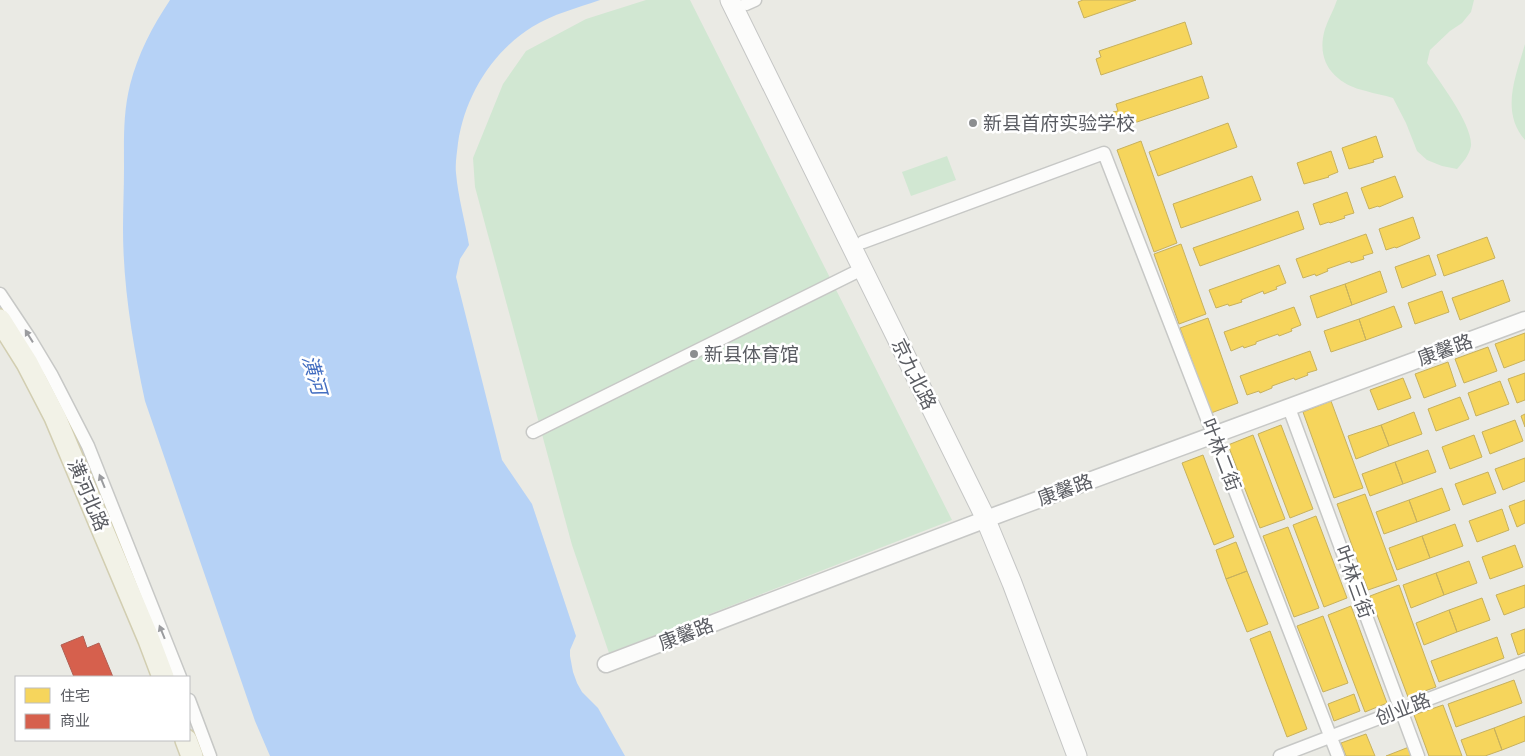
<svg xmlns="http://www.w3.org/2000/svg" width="1525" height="756" viewBox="0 0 1525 756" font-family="Jost,'Noto Sans SC',sans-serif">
  <rect width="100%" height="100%" fill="#eaeae4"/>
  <path fill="#d1e7d2" d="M646,0h44l262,520 -343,133 -37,-108 -97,-358 -2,-29 30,-74 23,-33 60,-32z
    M1337,0h137l-3,12 -9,11 -12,8 -20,19 -3,13c12,18 46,62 44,83 -2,10 -8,16 -14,23l-15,-3 -15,-6 -10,-9 -11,-28 -13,-25c-9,-3 -18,-4 -27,-7 -31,-7 -51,-29 -41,-62 3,-10 9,-19 12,-29z
    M1525,44v96c-25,-29 -9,-64 0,-96z
    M947,156l9,24 -45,16 -9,-24z"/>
  <path fill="#b6d2f6" d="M170,0h430c-23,8 -47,14 -68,27 -40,25 -67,69 -74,116 -1,10 -3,20 -2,30 2,24 9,48 13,72l-9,14 -4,18 46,183 30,44 44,132 -6,14v6l3,16 4,11 5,9 16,16 27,48h-355l-15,-35 -110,-320c-12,-56 -22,-114 -22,-172 0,-20 1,-41 1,-61 0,-28 -1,-55 6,-83 8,-31 22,-58 40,-85z"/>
  <path fill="#f6d55c" stroke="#c7b15e" d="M1083,0h53l-52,18 -6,-16z
    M1185,22l7,22 -91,31 -5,-16 5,-2 -2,-6z
    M1202,76l7,22 -90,30 -6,-16 5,-1 -2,-7z
    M1228,123l9,24 -79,29 -9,-24z
    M1376,136l7,21 -10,3 1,2 -25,7 -7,-21z
    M1141,141l36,102 -23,9 -37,-102z
    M1331,151l7,21 -10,4 1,1 -25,7 -7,-21z
    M1252,176l9,24 -80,28 -8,-24z
    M1395,176l8,21 -24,10 -1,-1 -9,3 -8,-21z
    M1347,192l7,21 -10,3 1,2 -15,5 -1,-1 -9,3 -7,-21z
    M1298,211l6,18 -104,37 -7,-18z
    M1413,217l7,21 -24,10 -1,-1 -9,3 -7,-21z
    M1366,234l7,19 -10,3 1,3 -13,4 -1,-2 -23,8 1,2 -12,5 -1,-2 -12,4 -7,-19z
    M1487,237l8,21 -51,18 -7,-21z
    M1181,244l25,70 -27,10 -25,-70z
    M1429,255l7,20 -34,13 -7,-21z
    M1279,265l7,18 -10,4 1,2 -13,5 -1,-3 -22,9 1,2 -13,4 -1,-2 -12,4 -7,-18z
    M1380,271l7,21 -35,13 -7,-21z
    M1503,280l7,21 -50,19 -8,-22z
    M1345,284l7,21 -35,13 -7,-22z
    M1442,291l7,21 -34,12 -7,-21z
    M1394,306l8,21 -36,13 -7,-21z
    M1294,307l7,18 -10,4 1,2 -13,5 -1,-2 -22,8v2l-12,4 -1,-2 -12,5 -7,-19z
    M1208,318l30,85 -27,10 -31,-85z
    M1359,319l7,21 -35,12 -7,-21z
    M1525,333v27l-21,8 -9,-24z
    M1488,347l9,24 -33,12 -9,-24z
    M1310,351l7,19 -10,3 1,2 -13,5 -1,-2 -22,8v2l-12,5 -1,-2 -12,4 -7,-19z
    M1448,362l8,24 -32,12 -9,-24z
    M1525,373v27l-8,3 -9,-24z
    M1403,378l8,20 -33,12 -8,-20z
    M1500,381l9,23 -33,12 -8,-23z
    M1460,397l9,22 -33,12 -8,-22z
    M1331,401l32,87 -29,10 -31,-86z
    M1414,412l8,22 -33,12 -8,-21z
    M1525,414v13l-4,-11z
    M1515,420l8,21 -33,13 -8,-22z
    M1281,425l32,84 -23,9 -32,-84z
    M1381,425l8,21 -33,13 -8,-23z
    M1253,435l32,84 -25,9 -32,-83z
    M1474,435l8,22 -32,12 -8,-22z
    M1428,450l8,22 -33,12 -8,-22z
    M1203,455l31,82 -20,8 -32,-82z
    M1525,458v23l-22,9 -8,-21z
    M1395,462l8,22 -33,12 -8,-22z
    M1488,472l8,21 -33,12 -8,-21z
    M1442,488l8,22 -33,12 -8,-22z
    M1365,494l32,86 -29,10 -31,-86z
    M1409,500l8,22 -33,12 -8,-22z
    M1525,500v23l-8,4 -8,-21z
    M1502,509l7,21 -32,12 -8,-21z
    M1316,516l31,82 -23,9 -31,-82z
    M1455,524l8,22 -33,12 -8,-22z
    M1288,527l31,81 -25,9 -31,-81z
    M1422,536l8,22 -33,12 -8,-22z
    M1236,542l11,29 -21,8 -10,-29z
    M1515,545l8,22 -33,12 -8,-22z
    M1469,561l8,22 -33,12 -8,-22z
    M1247,571l21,53 -21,8 -21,-53z
    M1436,573l8,22 -33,13 -8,-23z
    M1399,585l37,102 -28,10 -38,-101z
    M1525,585v22l-21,8 -8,-20z
    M1482,598l8,22 -33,12 -8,-22z
    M1351,606l36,97 -22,9 -37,-97z
    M1449,610l8,22 -33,13 -8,-22z
    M1323,616l25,67 -25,9 -26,-66z
    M1525,629v23l-7,3 -7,-21z
    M1270,631l37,98 -20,8 -37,-98z
    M1497,637l7,21 -65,24 -8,-21z
    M1514,680l8,23 -66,24 -8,-23z
    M1354,694l6,17 -26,10 -6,-17z
    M1443,705l19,51h-33l-15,-41z
    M1525,716v25l-23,9 -8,-22z
    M1494,728l8,22 -17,6h-18l-6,-16z
    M1366,734l9,22h-29l-5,-13z
    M1409,747l4,9h-27z"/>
  <path fill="#d6604d" stroke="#b15f53" d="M83,636l4,12 12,-5 14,34h-39l-13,-32z"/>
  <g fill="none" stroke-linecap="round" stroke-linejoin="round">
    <defs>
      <path id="minor" d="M746,4l9,-4
        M863,242l241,-89 234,603
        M0,294l30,45 21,35 37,72 92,231
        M1289,408l129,348
        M533,432l329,-163
        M189,700l21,56
        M1280,756l245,-94"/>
      <path id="tertiary" d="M606,664l391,-149 528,-195"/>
      <path id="secondary" d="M730,0l253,513 29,70 65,173"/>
      <path id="primary" d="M0,320l27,43 28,54 94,223 14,37
        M186,740l6,16"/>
    </defs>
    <use href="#minor" stroke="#c7c8c6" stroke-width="15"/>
    <use href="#tertiary" stroke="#c7c8c6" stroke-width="19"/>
    <use href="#secondary" stroke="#c5c6c5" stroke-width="21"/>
    <use href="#primary" stroke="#d2ceb1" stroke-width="24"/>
    <use href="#minor" stroke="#fcfcfb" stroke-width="12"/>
    <use href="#tertiary" stroke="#fcfcfb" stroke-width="16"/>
    <use href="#secondary" stroke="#fcfcfb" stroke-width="19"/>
    <use href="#primary" stroke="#f2f2e7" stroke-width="21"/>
  </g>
  <defs><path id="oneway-solid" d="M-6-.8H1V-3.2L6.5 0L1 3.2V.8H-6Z" transform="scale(1.25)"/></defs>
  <g fill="#9b9c9f">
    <use href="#oneway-solid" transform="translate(29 336) rotate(-122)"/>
    <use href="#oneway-solid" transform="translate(102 481) rotate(-112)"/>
    <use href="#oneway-solid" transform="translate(162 632) rotate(-112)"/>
  </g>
  <g fill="#8c8e90" stroke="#fff" stroke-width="2">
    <circle cx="973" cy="123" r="5"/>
    <circle cx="694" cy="354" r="5"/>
  </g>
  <g text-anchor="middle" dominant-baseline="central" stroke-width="5" stroke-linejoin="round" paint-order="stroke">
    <g font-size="19" fill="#5a5c62" stroke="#fff" text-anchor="start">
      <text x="983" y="123">新县首府实验学校</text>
      <text x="704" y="354">新县体育馆</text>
    </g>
    <g font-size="19" fill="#5a5c62" stroke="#fff">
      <text transform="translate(1445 350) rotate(-20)">康馨路</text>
      <text transform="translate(914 374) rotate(64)">京九北路</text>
      <text transform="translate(1221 455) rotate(69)">叶林二街</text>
      <text transform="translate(1065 490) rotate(-20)">康馨路</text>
      <text transform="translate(88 495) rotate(67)">潢河北路</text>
      <text transform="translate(1354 582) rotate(70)">叶林三街</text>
      <text transform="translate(686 634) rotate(-21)">康馨路</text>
      <text transform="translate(1403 709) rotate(-21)">创业路</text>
    </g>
    <g font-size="20" font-style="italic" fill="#436ec1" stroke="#fff">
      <text transform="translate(314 375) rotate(74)">潢河</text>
    </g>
  </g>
  <rect x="15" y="676" width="175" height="65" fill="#ffffff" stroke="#bdbec0"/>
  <rect x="25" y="688" width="25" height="15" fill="#f6d55c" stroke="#bdbec0"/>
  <text x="60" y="701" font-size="15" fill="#5a5c62">住宅</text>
  <rect x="25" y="714" width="25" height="15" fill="#d6604d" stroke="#bdbec0"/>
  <text x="60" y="726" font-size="15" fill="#5a5c62">商业</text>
</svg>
